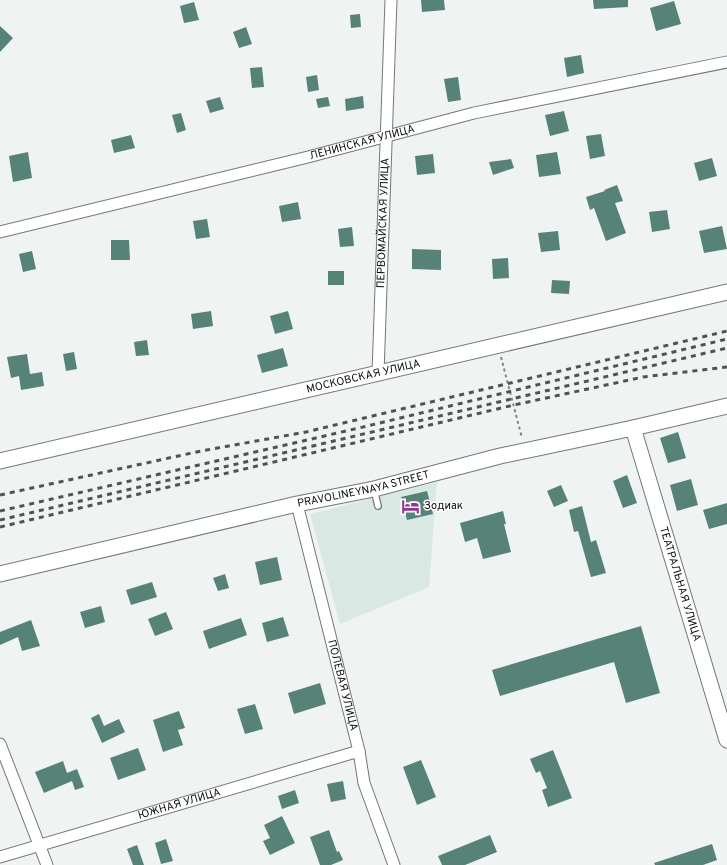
<svg xmlns="http://www.w3.org/2000/svg" width="727" height="865" viewBox="0 0 727 865" font-family="Overpass,sans-serif">
  <rect width="100%" height="100%" fill="#eff4f2"/>
  <path fill="#dae8e4" d="M437,482l-8,105 -89,37 -30,-110z"/>
  <path fill="#578278" d="M421,0h23l1,10 -23,2z
    M593,0h35v7l-34,2z
    M674,1l7,23 -25,7 -6,-23z
    M194,2l5,18 -15,3 -4,-17z
    M360,14l1,13 -10,1 -1,-13z
    M0,26l13,12 -13,14z
    M246,27l6,17 -13,4 -6,-16z
    M581,55l3,18 -17,4 -3,-19z
    M262,67l2,20 -12,1 -2,-20z
    M317,75l2,15 -11,2 -2,-15z
    M458,77l3,23 -13,2 -4,-23z
    M363,96l1,12 -18,3 -1,-12z
    M220,97l4,12 -14,4 -4,-12z
    M328,97l2,9 -12,2 -2,-9z
    M564,111l5,20 -19,5 -5,-21z
    M181,113l5,17 -9,3 -5,-18z
    M601,134l4,22 -15,3 -4,-23z
    M131,135l4,13 -21,5 -3,-13z
    M28,152l4,26 -19,4 -4,-26z
    M557,152l4,22 -22,3 -3,-22z
    M433,154l2,19 -18,2 -2,-19z
    M712,158l5,18 -18,5 -5,-18z
    M511,159l3,9 -21,7 -4,-13z
    M617,185l6,16 -8,2 11,30 -20,8 -12,-33 -4,2 -4,-13 19,-6 -1,-1z
    M298,202l3,17 -19,3 -3,-16z
    M667,210l3,19 -18,3 -3,-20z
    M207,219l3,18 -14,2 -3,-18z
    M722,226l5,23 -23,4 -5,-22z
    M352,227l2,19 -14,1 -2,-18z
    M558,231l2,19 -19,2 -3,-19z
    M111,240h18l1,20h-19z
    M412,249l29,1v20l-29,-1z
    M32,251l4,18 -13,3 -4,-18z
    M508,258l1,20 -16,1 -1,-20z
    M328,271h16v14h-16z
    M552,280l18,1 -1,13 -18,-1z
    M211,311l2,15 -20,3 -2,-15z
    M288,311l5,18 -18,5 -5,-18z
    M147,340l2,15 -13,1 -2,-14z
    M283,348l5,18 -26,7 -5,-18z
    M74,352l3,17 -11,2 -3,-17z
    M27,354l3,20 12,-2 2,14 -23,4 -2,-14 -8,2 -4,-21z
    M678,432l8,26 -18,5 -8,-25z
    M627,475l10,28 -14,5 -10,-27z
    M691,479l7,26 -21,6 -7,-26z
    M561,485l7,16 -14,6 -7,-16z
    M427,491l6,23 -26,6 -6,-23z
    M727,503v21l-18,5 -6,-19z
    M582,506l9,36 5,-2 10,33 -15,4 -13,-46 -4,1 -5,-22z
    M503,511l3,13h-2l7,28 -28,7 -6,-21 -12,4 -5,-19z
    M277,557l5,23 -22,5 -5,-23z
    M225,574l4,14 -11,3 -5,-13z
    M152,582l5,15 -26,8 -5,-15z
    M101,606l4,16 -20,6 -5,-16z
    M166,612l7,17 -18,7 -7,-17z
    M283,617l6,19 -22,6 -5,-19z
    M241,618l6,17 -38,14 -6,-18z
    M31,620l9,26 -18,5 -4,-14 -18,8v-13z
    M641,626l19,67 -34,10 -12,-41 -114,34 -8,-26z
    M320,683l6,21 -32,10 -6,-21z
    M255,704l8,25 -18,5 -8,-25z
    M179,711l6,17 -7,2 5,15 -20,7 -10,-32z
    M99,714l5,12 15,-7 6,13 -23,11 -11,-25z
    M138,748l8,22 -28,10 -8,-22z
    M553,750l19,48 -24,9 -6,-17 5,-2 -7,-17 -4,2 -6,-14z
    M421,760l15,37 -19,8 -14,-38z
    M63,761l4,12 10,-4 7,18 -9,3 -3,-9 -28,12 -9,-21z
    M343,781l3,18 -15,3 -4,-18z
    M295,790l4,13 -17,6 -4,-13z
    M282,816l13,27 -25,12 -7,-14 7,-3 -6,-13z
    M329,830l8,22 2,-1 4,9 -12,5h-11l-10,-28z
    M490,835l7,17 -32,13h-23l-4,-9z
    M166,839l7,22 -12,3 -6,-21z
    M712,844l5,16 -14,5h-48l-1,-2z
    M137,845l7,20h-11l-6,-16z"/>
  <g fill="none" stroke-linecap="round" stroke-linejoin="round">
    <defs>
      <path id="lane" d="M374,489l4,17"/>
      <g id="street">
        <path id="s1" d="M0,232l308,-75 166,-44 253,-51"/>
        <path id="s2" d="M378,374l13,-374"/>
        <path id="s3" d="M297,504l62,247 5,32 30,82"/>
        <path d="M0,744l47,121"/>
        <path id="s4" d="M0,857l359,-106"/>
      </g>
      <g id="secondary">
        <path id="s5" d="M633,428l94,312"/>
        <path id="s6" d="M0,461l727,-169"/>
        <path id="s7" d="M0,574l297,-70 77,-15 126,-33 133,-28 94,-22"/>
      </g>
    </defs>
    <use href="#lane" stroke="#737876" stroke-width="8"/>
    <use href="#street" stroke="#737876" stroke-width="13"/>
    <use href="#secondary" stroke="#737876" stroke-width="17"/>
    <path stroke="#818583" stroke-width="2" stroke-dasharray="3 3" stroke-linecap="butt" d="M501,357l21,81"/>
    <use href="#lane" stroke="#fff" stroke-width="5.5"/>
    <use href="#street" stroke="#fff" stroke-width="11"/>
    <use href="#secondary" stroke="#fff" stroke-width="15"/>
    <path stroke="#505352" stroke-width="3" stroke-dasharray="5 5" stroke-linecap="butt" d="M0,495l201,-44 105,-19 421,-101
      M0,511l359,-83 368,-89
      M0,520l727,-172
      M0,527l514,-122 129,-28 84,-10"/>
  </g>
  <defs>
    <symbol id="hotel-bare" viewBox="-9 -9 18 18"><path d="M-6-4.5h1.5V1H6V5H4.5V3h-9V5H-6ZM-4 0a1.8 1.8 0 1 1 3.6 0ZM.5 0V-2.5h3Q6-2.5 6 0Z" fill="#963196" stroke="#fff" stroke-width="2.5" paint-order="stroke"/></symbol>
  </defs>
  <g fill-rule="evenodd">
    <use href="#hotel-bare" x="398" y="494" width="25" height="25"/>
  </g>
  <g text-anchor="middle" dominant-baseline="central" stroke-width="3" stroke-linejoin="round" paint-order="stroke">
    <g font-size="11" fill="#0c0e0d" stroke="#fff">
      <text stroke="none"><textPath href="#s1" startOffset="373">ЛЕНИНСКАЯ УЛИЦА</textPath></text>
      <text stroke="none"><textPath href="#s2" startOffset="151">ПЕРВОМАЙСКАЯ УЛИЦА</textPath></text>
      <text stroke="none"><textPath href="#s6" startOffset="373">МОСКОВСКАЯ УЛИЦА</textPath></text>
      <text stroke="none"><textPath href="#s7" startOffset="373">PRAVOLINEYNAYA STREET</textPath></text>
      <text stroke="none"><textPath href="#s5" startOffset="163">ТЕАТРАЛЬНАЯ УЛИЦА</textPath></text>
      <text stroke="none"><textPath href="#s3" startOffset="187">ПОЛЕВАЯ УЛИЦА</textPath></text>
      <text stroke="none"><textPath href="#s4" startOffset="187">ЮЖНАЯ УЛИЦА</textPath></text>
    </g>
    <g font-size="11" fill="#0c0e0d" stroke="#fff" text-anchor="start">
      <text x="424" y="506">Зодиак</text>
    </g>
  </g>
</svg>
